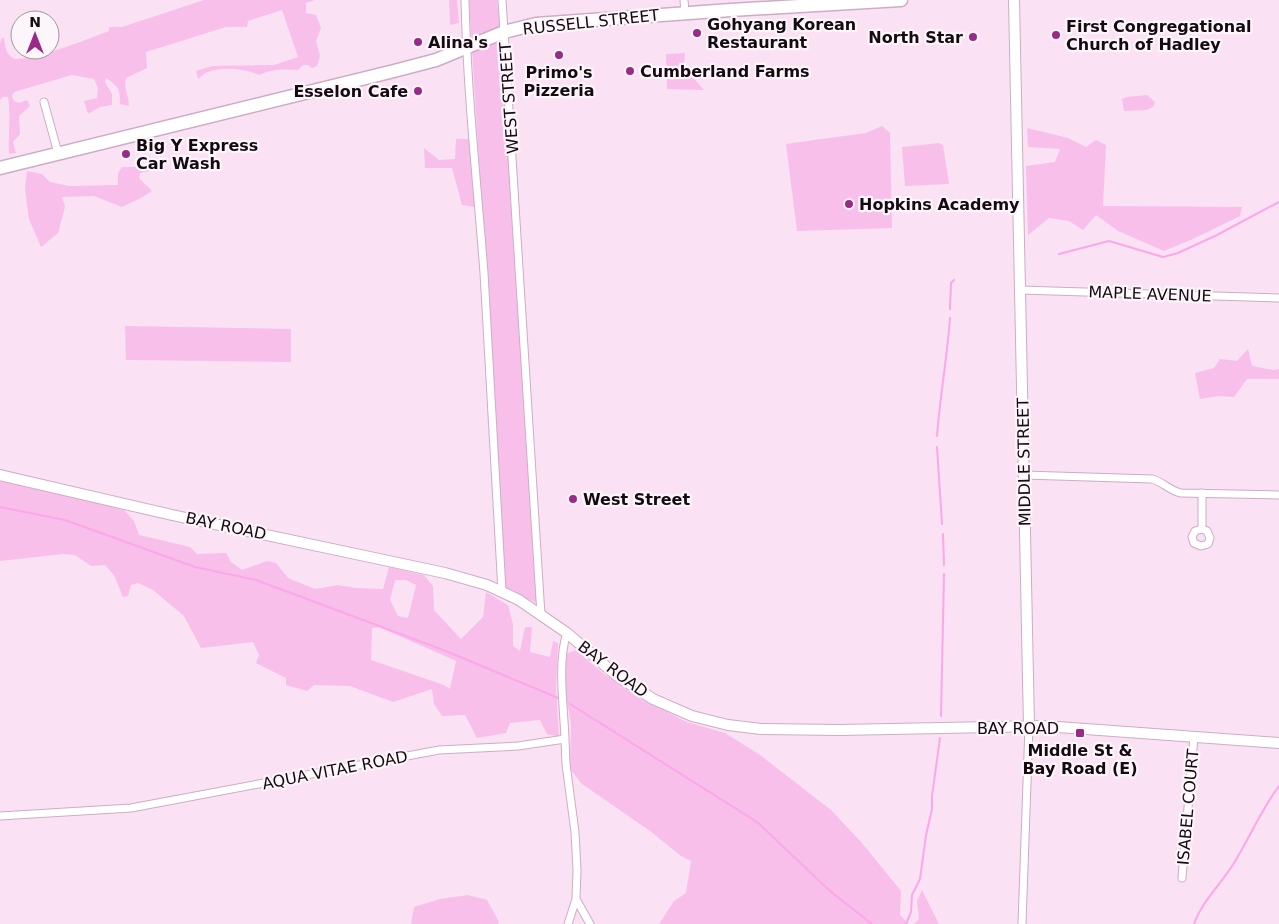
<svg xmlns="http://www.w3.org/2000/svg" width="1279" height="924" viewBox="0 0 1279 924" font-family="'DejaVu Sans',sans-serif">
  <rect width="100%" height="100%" fill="#fbe1f4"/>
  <path fill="#f8bfeb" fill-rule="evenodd" d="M204,0h111l-9,3v10l10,2 5,13 -5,13 4,15 -3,10 -5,2 -4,-3h-5l-5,5c-15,-1 -25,-1 -39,5 -13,-6 -37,-9 -51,-3 -4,1 -7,5 -10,7l-2,-8 16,-5 62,-1 24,-8 -16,-47 -34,11 -1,6h-21l-80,25 1,16 -21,10c-3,9 3,18 3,28l-9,-2c0,-15 -1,-17 -14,-26l-1,4 7,12v11l-12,2 -12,7 -4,-13 13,-3 1,-10 -4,-9 -22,-4 -58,17 -2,4 2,5 5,2 8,-3 3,6 -11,10 1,18 -7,8 3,11 -7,1c-1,-19 2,-38 -1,-57h-5l-3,3v-57l2,-5h2c1,7 2,17 9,20 13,6 80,-21 96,-27v-4h13z
    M449,0h8l2,23 -9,2z
    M469,0h28l5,45 35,558 -32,-15z
    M685,53l-1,14 20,23 -37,-1 -1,-35z
    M1147,95l8,7 -2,5 -7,3 -22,1 -2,-12 5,-2z
    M882,126l8,7 2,95 -95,3 -11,-87 80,-11z
    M1027,128l41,10 18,9 10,-7 10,5 -3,61 139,1 -2,9 -47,23 -29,12 -46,-20 -22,-16 -13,15 -14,-9 -20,-3 -21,17 -2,-69 29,-4 5,-13 -32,-2z
    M456,139h13l6,68 -13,-2 -10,-37h-27l-1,-20 15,12 16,-1z
    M939,143l4,2 6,39 -44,2 -3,-39z
    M122,167h27l1,4 -10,2 -1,5 13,13 -11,7 -19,9 -28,-11 -32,1 3,10 -7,26 -17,14 -12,-28 -4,-30 2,-18 15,3 8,8 19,4 49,-1v-12z
    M125,326l166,3v33l-165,-2z
    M1248,349l4,17 21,4 6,-1v10h-32l-13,18 -16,-1 -18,3 -5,-26 19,-5 6,-9 17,2z
    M0,479l63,14 61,17 10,11 5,14 51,12 7,7 29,-1 5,9 11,8 25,-9 9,2 12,15 27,11 23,-4 18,3 27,1 6,-22 35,8 9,11 1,24 27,29 22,-22 3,-25 22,13 5,19v22l7,5 5,-24h7l-2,25 20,5 3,-16 5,2 -2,44 3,50 -12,-3 -7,-14 -30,3 -4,10 -29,5 -12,-23 -23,1 -8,-12 -2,-15 -39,13 -43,-16 -36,-1 -7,6 -21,-6v-7l-30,-15 3,-8 -6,-13 -52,6 -17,-32 -31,-26 -15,-7 -7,2 -3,11 -5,1 -9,-22 -9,-10 -14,1 -16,-11 -12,-1 -63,7zM395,580h11l10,5 -8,33 -10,-2 -8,-16zM379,627l77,34 -6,28 -6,-4 -73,-25 1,-32z
    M576,650l28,24 37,25 46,23 38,11 35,22 71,55 31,33 39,48 -1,24 9,9h-250l15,-23 12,-8 5,-32 -10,-5 -31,-25 -68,-47 -12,-15 1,-45 -5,-28v-42z
    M922,890l17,34h-25l5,-5 -2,-18z
    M468,895l19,5 12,22 -1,2h-87l3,-17 26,-8z"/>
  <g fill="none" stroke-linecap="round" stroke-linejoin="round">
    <path stroke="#fba7e9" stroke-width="2" d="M1059,254l50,-13 54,16 15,-4 39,-18 62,-33
      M950,309l1,-26 3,-3
      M937,436c3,-39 10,-78 13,-118
      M937,447l5,77
      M0,507l65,13 130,47 61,13 190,71 112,47
      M943,534l1,31
      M570,704l187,118 73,69 42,33
      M941,716l3,-142
      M906,924l5,-12 1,-17 8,-16 6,-44 6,-26v-13l8,-58
      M1194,924c8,-23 28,-41 40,-61 16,-26 27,-53 45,-77"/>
    <defs>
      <path id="street" d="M465,0c2,91 12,182 19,273 7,106 13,212 18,318
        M502,0l39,615
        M684,0l1,13
        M44,102l14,51
        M1020,290l259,8
        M1024,475l128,4c11,3 18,12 29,14l98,2
        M1202,529l5,2 3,7 -2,6 -7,2 -7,-3 -2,-6 3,-6 7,-2v-36
        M565,739l1,25 9,68 2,38 -1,29 14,25
        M0,816l131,-8 308,-58 79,-4 47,-7c-1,-30 -8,-78 2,-106
        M1182,878l12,-141
        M568,924l8,-25
        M1022,924l7,-198"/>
      <path id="secondary" d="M1014,0l15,726
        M0,475l172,40 273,58 42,12 32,15 48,33 49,42 37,24 39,17 36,9 33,4 79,1 204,-4 235,17"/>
      <path id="highway" d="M0,168l394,-97 42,-11 68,-28 32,-8 195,-14 170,-10"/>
    </defs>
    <use href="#street" stroke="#cdadc5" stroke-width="9"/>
    <use href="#secondary" stroke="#cdadc5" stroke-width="12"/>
    <use href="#highway" stroke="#cdadc5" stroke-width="15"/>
    <use href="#street" stroke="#fff" stroke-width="7"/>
    <use href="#secondary" stroke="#fff" stroke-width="10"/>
    <use href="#highway" stroke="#fff" stroke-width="12"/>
  </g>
  <g fill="#9a2a89" stroke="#fcf5fa" stroke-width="2">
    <circle cx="697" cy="33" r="5"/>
    <circle cx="1056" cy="35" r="5"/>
    <circle cx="973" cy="37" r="5"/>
    <circle cx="418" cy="42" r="5"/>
    <circle cx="559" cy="55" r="5"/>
    <circle cx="630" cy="71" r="5"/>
    <circle cx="418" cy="91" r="5"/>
    <circle cx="126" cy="154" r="5"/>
    <circle cx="849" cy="204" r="5"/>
    <circle cx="573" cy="499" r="5"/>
    <rect x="1075" y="728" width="10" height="10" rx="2.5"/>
  </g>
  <g text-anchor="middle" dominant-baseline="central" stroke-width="4.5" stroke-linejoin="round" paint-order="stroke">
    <g font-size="16" fill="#150a12" stroke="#fcf5fa">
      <text transform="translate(591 22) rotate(-6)">RUSSELL STREET</text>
      <text transform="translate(509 98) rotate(-94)">WEST STREET</text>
      <text transform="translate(1150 294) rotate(2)">MAPLE AVENUE</text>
      <text transform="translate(1024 462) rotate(-91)">MIDDLE STREET</text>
      <text transform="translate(226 526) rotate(12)">BAY ROAD</text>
      <text transform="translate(613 669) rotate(37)">BAY ROAD</text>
      <text x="1018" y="728">BAY ROAD</text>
      <text transform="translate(335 770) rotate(-11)">AQUA VITAE ROAD</text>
      <text transform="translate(1188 807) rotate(-85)">ISABEL COURT</text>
    </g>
    <g font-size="16" font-weight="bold" fill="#150a12" stroke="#fcf5fa" text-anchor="start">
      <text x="707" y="24">Gohyang Korean<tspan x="707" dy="18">Restaurant</tspan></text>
      <text x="1066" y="26">First Congregational<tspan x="1066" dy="18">Church of Hadley</tspan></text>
      <text x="963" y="37" text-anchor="end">North Star</text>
      <text x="428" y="42">Alina's</text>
      <text x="640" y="71">Cumberland Farms</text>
      <text x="559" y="72" text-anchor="middle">Primo's<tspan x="559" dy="18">Pizzeria</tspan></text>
      <text x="408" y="91" text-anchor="end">Esselon Cafe</text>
      <text x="136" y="145">Big Y Express<tspan x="136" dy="18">Car Wash</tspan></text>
      <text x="859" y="204">Hopkins Academy</text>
      <text x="583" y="499">West Street</text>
      <text x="1080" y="750" text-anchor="middle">Middle St &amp;<tspan x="1080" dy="18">Bay Road (E)</tspan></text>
    </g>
  </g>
  <g transform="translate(35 35)"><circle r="24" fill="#fcf5fa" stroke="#a0979d"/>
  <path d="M0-4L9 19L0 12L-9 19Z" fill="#9a2a89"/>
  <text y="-8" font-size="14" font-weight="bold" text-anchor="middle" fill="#150a12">N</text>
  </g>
</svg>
